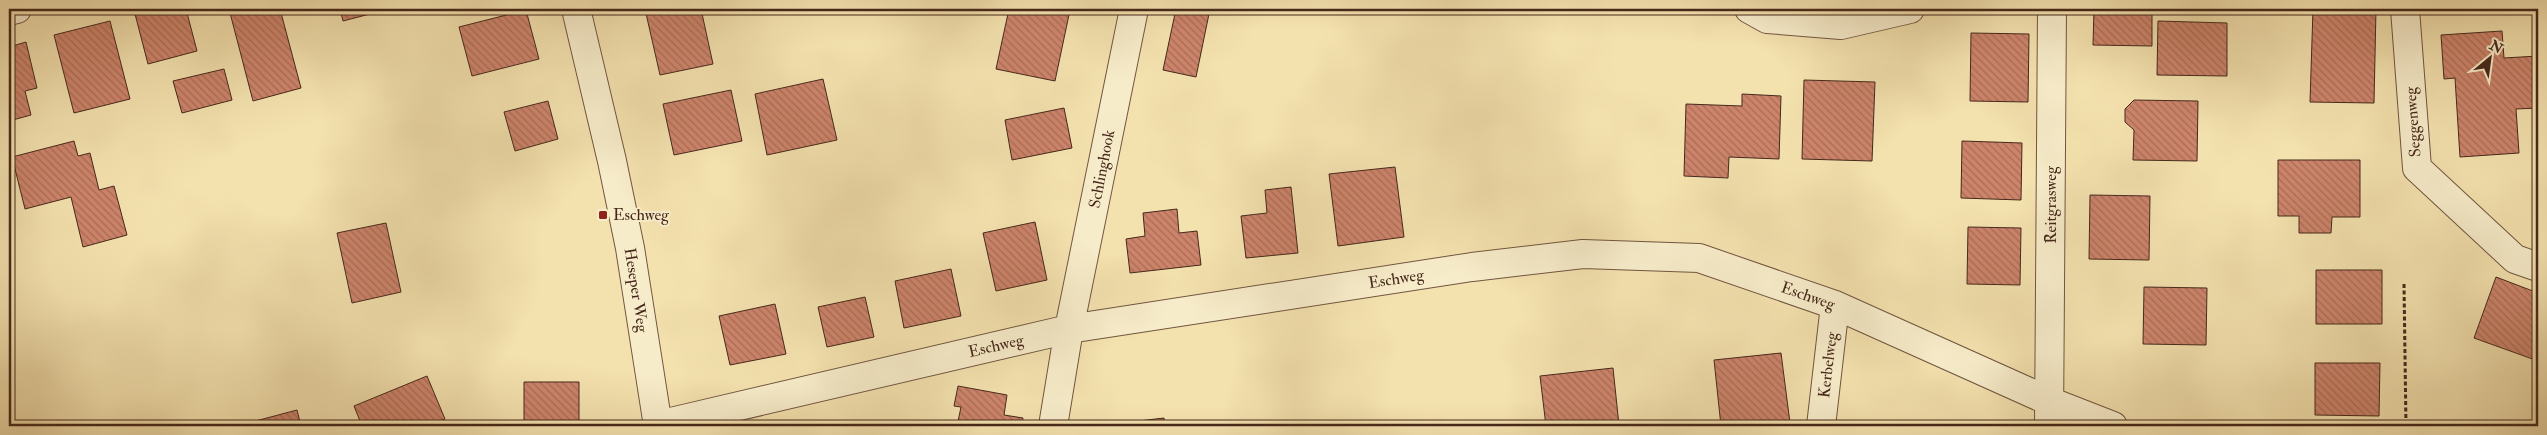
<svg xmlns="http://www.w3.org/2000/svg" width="2547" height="435" viewBox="0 0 2547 435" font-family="'IM FELL Double Pica',serif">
  <defs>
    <pattern id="building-back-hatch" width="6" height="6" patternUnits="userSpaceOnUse" patternTransform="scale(1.25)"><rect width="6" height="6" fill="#cd846b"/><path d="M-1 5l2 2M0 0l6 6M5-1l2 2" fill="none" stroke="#a86c57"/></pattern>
  </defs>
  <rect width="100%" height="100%" fill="#f3e1ae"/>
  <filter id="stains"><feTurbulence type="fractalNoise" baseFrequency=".004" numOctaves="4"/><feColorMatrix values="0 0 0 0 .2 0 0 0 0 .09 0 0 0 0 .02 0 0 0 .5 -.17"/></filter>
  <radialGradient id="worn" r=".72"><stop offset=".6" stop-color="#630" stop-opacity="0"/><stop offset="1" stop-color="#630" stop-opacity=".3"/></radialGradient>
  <path fill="url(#building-back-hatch)" stroke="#46281b" d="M153,9h33l11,42 -49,13 -13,-50z
    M229,9h51l21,79 -48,13z
    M340,9h49l-46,12z
    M645,9h56l12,55 -53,11z
    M1009,9l61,1 -15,71 -59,-12z
    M1176,9h34l-14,68 -33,-7z
    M2094,9h67l-9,2v35l-59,-1z
    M2313,9h63l-2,94 -64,-1z
    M526,10l13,49 -67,17 -13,-49z
    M110,21l20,78 -56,14 -20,-78z
    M2158,21l69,2v53l-70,-1z
    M2502,31l2,27 34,-2v52l-22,1 3,44 -59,4 -5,-79 -11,1 -3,-44z
    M1971,33l58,1 -1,68 -58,-1z
    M26,42l11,46 -12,3 6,24 -22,6v-74z
    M224,69l8,31 -50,13 -9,-32z
    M823,79l14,61 -70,15 -12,-61z
    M1804,80l71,2 -3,79 -70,-2z
    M731,90l11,51 -68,14 -11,-51z
    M1742,94l39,2 -2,63 -50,-2 -1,21 -44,-2 2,-72 56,2z
    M2134,100l64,1 -1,60 -64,-1 1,-30 -9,-8v-13z
    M548,101l10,38 -43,12 -11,-39z
    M1064,108l8,40 -60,12 -7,-40z
    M74,141l4,15 12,-3 9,37 15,-4 13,49 -44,12 -12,-50 -46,12 -13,-52z
    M1962,141l60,2 -1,57 -60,-2z
    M2278,160h82v57h-28l-1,16h-32v-17h-21z
    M1395,167l9,70 -66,9 -9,-72z
    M1291,187l7,66 -52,5 -5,-42 26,-3 -2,-23z
    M2090,195l60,1 -1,64 -60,-1z
    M1177,209l2,24 18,-2 4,34 -71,8 -4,-34 19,-3 -2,-23z
    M1035,222l12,58 -51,11 -13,-58z
    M386,223l15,69 -49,11 -15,-70z
    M1968,227l53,1 -1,57 -53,-1z
    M951,269l10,47 -57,12 -9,-47z
    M2316,270h66v54h-66z
    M2496,277l42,16v68l-64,-23z
    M2144,287l63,1 -1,57 -63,-1z
    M865,297l9,40 -47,10 -9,-40z
    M775,304l11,50 -56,11 -11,-49z
    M1781,353l9,70 -31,3h-38l-7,-66z
    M2315,363h65l-1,53 -64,-1z
    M1613,368l6,57 -73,1 -6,-50z
    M427,376l18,43 -17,7h-66l-8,-20z
    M524,382h55v44h-55z
    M958,386l49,9 -3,20 19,3 -1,8h-65l4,-19 -7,-1z
    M297,410l4,16h-52l-1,-3z
    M1164,418l1,8h-69z"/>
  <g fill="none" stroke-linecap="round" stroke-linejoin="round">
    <defs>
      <path id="minor" d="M576,9l36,152 18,87 28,178
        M1749,9l18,10 74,6 69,-16
        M2405,9l12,159 98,91 23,8
        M9,11l8,-2
        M658,425l411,-96 403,-62 111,-13 116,4 136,47 214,96 64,25
        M1053,426l16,-97 65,-320
        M1821,426l14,-121
        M2049,426l3,-417"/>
    </defs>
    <use href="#minor" stroke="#715640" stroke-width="30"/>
    <path stroke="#46281b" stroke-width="3" stroke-dasharray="4 2.5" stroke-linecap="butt" d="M2404,284l2,142"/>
    <use href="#minor" stroke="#f7ecca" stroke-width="28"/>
  </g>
  <rect fill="#8f2418" stroke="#f7ecca" stroke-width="2" x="598" y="210" width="10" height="10" rx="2.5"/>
  <g text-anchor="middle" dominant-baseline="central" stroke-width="4" stroke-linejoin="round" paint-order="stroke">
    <g font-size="16" fill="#46281b" stroke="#f7ecca">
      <text transform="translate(2413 122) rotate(-94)">Seggenweg</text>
      <text transform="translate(1102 169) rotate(-79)">Schlinghook</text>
      <text transform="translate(2051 205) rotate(-90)">Reitgrasweg</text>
      <text transform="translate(1396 279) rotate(-9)">Eschweg</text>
      <text transform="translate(636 290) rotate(81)">Heseper Weg</text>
      <text transform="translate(1808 296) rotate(19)">Eschweg</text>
      <text transform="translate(996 346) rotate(-13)">Eschweg</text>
      <text transform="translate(1828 365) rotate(-83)">Kerbelweg</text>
    </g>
    <g font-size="16" fill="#46281b" stroke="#f7ecca" text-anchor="start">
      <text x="613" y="215">Eschweg</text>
    </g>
  </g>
  <rect width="2547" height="435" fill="none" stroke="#f3e1ae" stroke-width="30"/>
  <rect x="10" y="10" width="2527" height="415" fill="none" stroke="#46281b" stroke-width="2.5"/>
  <rect x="15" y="15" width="2517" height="405" fill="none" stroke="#46281b"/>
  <g transform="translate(2490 58) rotate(29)" stroke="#f7ecca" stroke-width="4" paint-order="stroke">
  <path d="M0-4L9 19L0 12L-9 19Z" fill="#46281b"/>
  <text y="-8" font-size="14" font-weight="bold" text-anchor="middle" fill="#46281b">N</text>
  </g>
  <rect width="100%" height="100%" filter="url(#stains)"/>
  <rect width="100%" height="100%" fill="url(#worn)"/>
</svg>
